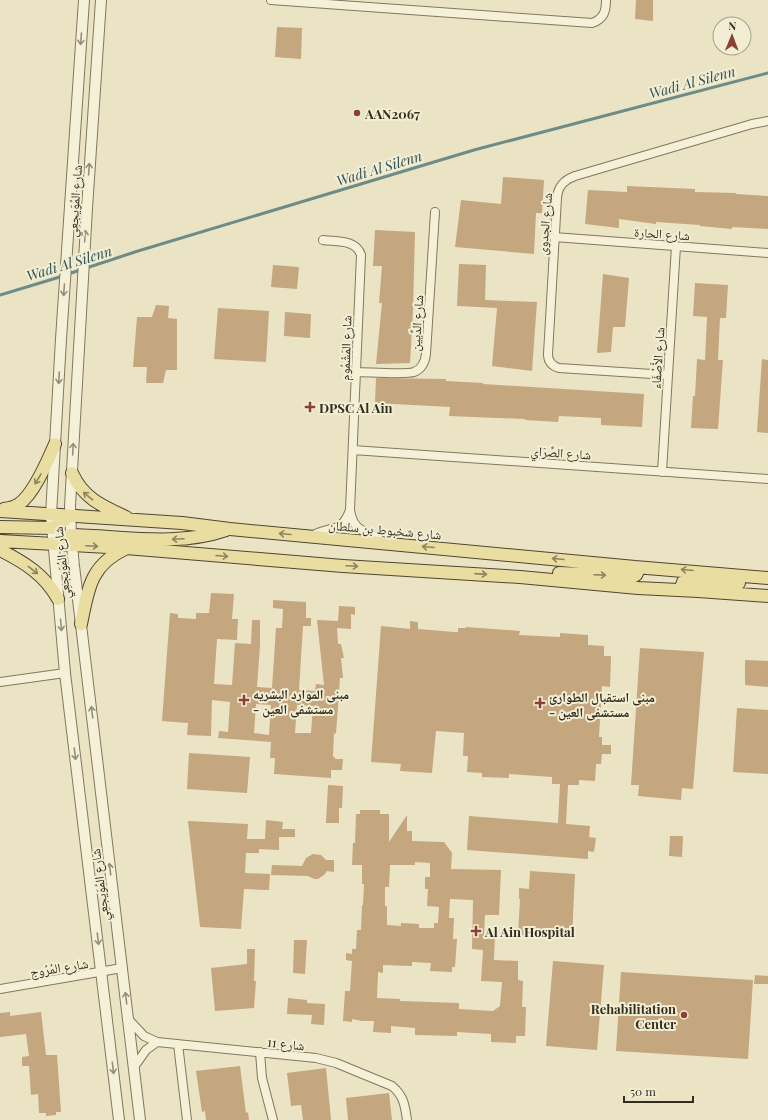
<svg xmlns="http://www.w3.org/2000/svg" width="768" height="1120" viewBox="0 0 768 1120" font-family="'Playfair Display','Noto Naskh Arabic',serif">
  <rect width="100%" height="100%" fill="#eae4c5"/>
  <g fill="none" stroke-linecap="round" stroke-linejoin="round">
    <path stroke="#6e8b88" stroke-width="3" d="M68,274l70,-23 336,-101 294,-77
      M0,295l63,-19"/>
  </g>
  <path fill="#c4a67f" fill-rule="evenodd" d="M636,0h17v21l-18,-2z
    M277,27l25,1 -1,31 -26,-2z
    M503,177l41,3 -2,33h-6l-2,41 -79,-7 6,-47 40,4z
    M627,186l68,3v3l41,1v1l32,2v33l-36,-2v2l-32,-3v-1l-44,-3v2l-37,-5v9l-34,-4 3,-34 39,2z
    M375,230l40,2 -2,79 -3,52 -34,1 6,-61h-3l3,-37h-9z
    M459,264l27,1 -1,35 52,2 -5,69 -40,-5 5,-58 -40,-2z
    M273,265l26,2 -2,22 -26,-2z
    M603,274l26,4 -4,49h-12l-2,25 -14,1z
    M695,283l33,2 -2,33h-6l-2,42h5l-5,69 -27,-1 2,-32h2l2,-37 8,1 2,-43 -14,-1z
    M156,305l13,1 -1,12 9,1v51h-11l-3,13h-17l1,-16h-14l4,-50h15z
    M218,308l51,3 -3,51 -52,-3z
    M285,312l26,2 -1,24 -26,-2z
    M762,359l6,1v73l-11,-1z
    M376,378l70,1v2l37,2v1l161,10 -2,33 -41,-2v-7l-42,-2 -1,6 -33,-2v-1l-76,-3 1,-9 -75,-4z
    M211,593l23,1 -2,25h6l-1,21 -20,-1 -3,45 18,1 3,-42 16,1 1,-24h8v25l-3,42 15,1 4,-60h6l1,-19 -10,-1v-8l33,2v16h5v8h-8l-4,64 16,1 1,-7 8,1 -7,-65 21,1 1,-15 16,1v8l-4,-1v15l-14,-1 1,16h3l3,14h-3l2,20h-3l-4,56 -2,-1 -1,24h2v2h8l-1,11h-11v8l-57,-4 1,-16h-5l1,-16 -53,-4 1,-7 9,1 2,-30 -18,-2 -1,36 -24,-1 1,-12 -26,-2 8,-108 8,1v4l18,1v-6h13zM256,704l15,1 -2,30 -15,-2zM297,705l16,1 -2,27h-16z
    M410,621l8,1v7l36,3h4v-4h8v-1l54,4 -1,4 41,2v-4l28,2v10l16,1v10h7l-1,31 -8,-1 -3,51h3v8h9v9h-9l-1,10h-5l-1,17 -16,-1v5h-11l-2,39 24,2 -1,11 7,1 -2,14 -6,-1v8l-121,-9 2,-34 89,7 2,-39h-8v-7l-43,-3v4l-27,-1v-4l-15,-1 1,-16h-5l1,-23 -28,-2 -4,42 -32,-2 1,-7 -30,-2 10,-136 29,3z
    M640,648l64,4 -11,137 -11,-1 -1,12 -43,-4 1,-11h-8z
    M745,660l23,1v26l-23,-2z
    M737,708l31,2v64l-35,-2z
    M189,753l61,4 -3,36 -60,-4z
    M328,785l15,1 -1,22h-3v15h-13z
    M360,810h20v4h9v28l18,-27v16h5v10l32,1 8,11 -1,16 50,1 -2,45h-14l-1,20h11l-1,25 24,1v19l5,1 -1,26h4l-1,29h-9v7l-25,-1v-8l-34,-2v4l-42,-1v-7l-24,-2v7l-18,-1 1,-11h-12l-10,-2v3l-9,-1 2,-30h5l2,-30 -6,-1v-7l6,1v-5h4l1,-19h4l1,-25h1l1,-21h-2v-19h-10l1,-22h2l1,-29h4zM415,862l15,1v14h-5v12h3l-1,17 12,1 -1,16h-4v5h-15v-4l-18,-1v3l-14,-1v-19h-2v-19h4l1,-22h25zM450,899l23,1 -1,49 11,1 -2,31 21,1 -2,24 -7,5 -34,-2v-6l-59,-2v-2l-23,-1 1,-26 5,1v-8l29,1v-4l19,1 -1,8 22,1v-5h3l2,-28h-4l1,-21h-5z
    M266,820l17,2 -1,7h13v8h-16v13l-20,-1v4h-13l-1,20 25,1 -1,16 -25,-1 -3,40 -41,-2 -12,-106 60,3 -1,15h18z
    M670,836h13l-1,21 -13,-1z
    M313,854l8,1 5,5h8v12l-7,-1 -3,4 -6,4h-4l-6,-3 -37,-1 1,-10 30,1 4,-8z
    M530,871l45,3 -3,64 -54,-2 2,-37h-1v-11l10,1z
    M294,940h13l-2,34 -12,-1z
    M247,949h8l-1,32h2l-2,27 -39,3 -4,-43 36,-4z
    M553,961l51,4 -7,85 -51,-4z
    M621,972l132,8 -5,79 -132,-8z
    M755,975l13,1v8h-14z
    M288,998l19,2v3l18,1 -1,21 -13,-1 1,-9 -25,-1z
    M10,1012v4l31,-4 5,43h11l4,57h-5v3l-10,1v-3h-7l-1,-19 -7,1 -2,-29h-7v-9l7,-1 -3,-22 -26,3v-24z
    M240,1066l6,47 2,-1 1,8h-43l-1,-9 -3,1 -6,-41z
    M326,1068l5,52h-28l-2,-15 -10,1 -4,-33z
    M389,1093l3,27h-44l-2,-22z"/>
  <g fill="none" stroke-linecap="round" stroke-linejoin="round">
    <defs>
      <path id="minor" d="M271,0l321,23c12,-4 14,-12 14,-23
        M554,237l214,16
        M323,240c13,2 33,-1 38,15l-11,255c4,25 18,19 33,32
        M356,372c12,0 49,3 58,0 8,-3 11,-10 12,-18l9,-142
        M668,375l-109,-7c-7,-2 -11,-6 -11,-14l9,-156c1,-12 7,-18 18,-22l177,-52 16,-3
        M353,450l415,29
        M662,472l14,-226
        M312,536c17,-11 29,-1 38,-26
        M0,682l65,-9
        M0,989l122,-21
        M129,1020l15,16 13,6 159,16 20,5 56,23c12,10 13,20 15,34
        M178,1044l9,76
        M260,1052l2,26 11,42
        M134,1067l12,-17 11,-8"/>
      <path id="tertiary" d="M84,0l-23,339 -10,176 14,158 54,447
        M101,0l-14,208 -17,298 1,29 3,31 66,554"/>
      <path id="primary" d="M72,473c11,25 30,33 54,44
        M4,509c6,-1 11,-2 15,-5 15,-10 29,-44 36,-60
        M0,511l182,12 48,6 405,38 133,11
        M0,527l52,1 9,-5 9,-7
        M0,541l126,7 217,18 177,11 118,11 60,3 70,5
        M54,544l7,-6 10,-3c52,1 105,12 155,-5
        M0,550c24,12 45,25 58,49
        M559,573l75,3 2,-1 2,-4 -3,-4
        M687,590l-4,-2 -1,-3 1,-3 3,-2 53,3
        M81,624c7,-34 9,-59 44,-75"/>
    </defs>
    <use href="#minor" stroke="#83775d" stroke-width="10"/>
    <use href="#tertiary" stroke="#83775d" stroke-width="12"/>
    <use href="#primary" stroke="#514531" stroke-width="14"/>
    <use href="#minor" stroke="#f5f1d8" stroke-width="8"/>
    <use href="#tertiary" stroke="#f5f1d8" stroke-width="10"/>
    <use href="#primary" stroke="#e9dda1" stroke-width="12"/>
  </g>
  <defs><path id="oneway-shaft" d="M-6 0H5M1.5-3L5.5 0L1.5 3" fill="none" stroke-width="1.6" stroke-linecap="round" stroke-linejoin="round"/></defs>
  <g stroke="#948f7c">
    <use href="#oneway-shaft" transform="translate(81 39) rotate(94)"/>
    <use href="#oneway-shaft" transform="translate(89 169) rotate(-86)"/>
    <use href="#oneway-shaft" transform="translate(85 236) rotate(-86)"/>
    <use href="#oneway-shaft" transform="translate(64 290) rotate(94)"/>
    <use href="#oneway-shaft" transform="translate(59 378) rotate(93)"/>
    <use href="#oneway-shaft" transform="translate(73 449) rotate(-87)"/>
    <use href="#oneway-shaft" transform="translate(61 625) rotate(85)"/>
    <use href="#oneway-shaft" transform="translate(92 712) rotate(-97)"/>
    <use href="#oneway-shaft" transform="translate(75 754) rotate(83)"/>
    <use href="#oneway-shaft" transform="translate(110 869) rotate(-97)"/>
    <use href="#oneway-shaft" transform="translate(98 939) rotate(83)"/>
    <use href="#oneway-shaft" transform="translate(126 998) rotate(-97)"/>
    <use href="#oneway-shaft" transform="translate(113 1068) rotate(83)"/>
  </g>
  <g stroke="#8e8560">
    <use href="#oneway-shaft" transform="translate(38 479) rotate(121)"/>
    <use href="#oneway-shaft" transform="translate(88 496) rotate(-141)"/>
    <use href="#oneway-shaft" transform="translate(285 534) rotate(-175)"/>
    <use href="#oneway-shaft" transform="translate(178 539) rotate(177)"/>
    <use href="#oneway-shaft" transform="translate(92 546) rotate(3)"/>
    <use href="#oneway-shaft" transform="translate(428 547) rotate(-175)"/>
    <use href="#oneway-shaft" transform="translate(222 556) rotate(5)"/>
    <use href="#oneway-shaft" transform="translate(558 559) rotate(-175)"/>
    <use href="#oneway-shaft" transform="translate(352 566) rotate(3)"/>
    <use href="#oneway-shaft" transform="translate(33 570) rotate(38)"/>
    <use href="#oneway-shaft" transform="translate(687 570) rotate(-175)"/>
    <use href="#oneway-shaft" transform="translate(481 574) rotate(4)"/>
    <use href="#oneway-shaft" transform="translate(600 575) rotate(2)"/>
  </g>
  <g fill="#8c3f33" stroke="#f2eed4" stroke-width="1.5">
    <circle cx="357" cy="113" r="4"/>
    <path d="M308 401h4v4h4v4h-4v4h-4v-4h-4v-4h4z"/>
    <path d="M242 694h4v4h4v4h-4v4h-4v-4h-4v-4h4z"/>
    <path d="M538 697h4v4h4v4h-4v4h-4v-4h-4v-4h4z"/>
    <path d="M474 925h4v4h4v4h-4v4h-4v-4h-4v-4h4z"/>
    <circle cx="684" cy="1015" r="4"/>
  </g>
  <g text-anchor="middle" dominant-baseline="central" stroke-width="4" stroke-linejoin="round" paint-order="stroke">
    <g font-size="13" font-weight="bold" fill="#342d1f" stroke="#f2eed4" text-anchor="start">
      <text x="365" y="113">AAN2067</text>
      <text x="319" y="407">DPSC Al Ain</text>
      <text x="253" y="693">مبنى الموارد البشريه<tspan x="253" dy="15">- مستشفى العين</tspan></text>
      <text x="549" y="696">مبنى استقبال الطوارئ<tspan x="549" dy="15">- مستشفى العين</tspan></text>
      <text x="485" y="931">Al Ain Hospital</text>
      <text x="676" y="1008" text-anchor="end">Rehabilitation<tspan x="676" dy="15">Center</tspan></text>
    </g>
    <g font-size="13" fill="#342d1f" stroke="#f2eed4">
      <text transform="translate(74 201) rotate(-86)">شارع المُوَيجعِي</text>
      <text transform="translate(544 224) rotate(-85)">شارع الجدوى</text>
      <text transform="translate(662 233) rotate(4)">شارع الحارة</text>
      <text transform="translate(416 323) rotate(-86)">شارع الدِّيين</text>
      <text transform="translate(345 348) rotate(-88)">شارع المَشْمُوم</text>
      <text transform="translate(657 358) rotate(-86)">شارع الأَصْفَاء</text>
      <text transform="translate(561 452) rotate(4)">شارع الصِّرَاي</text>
      <text transform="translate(385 529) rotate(5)">شارع شخبوط بن سلطان</text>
      <text transform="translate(61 563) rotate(-96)">شارع المُوَيجعِي</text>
      <text transform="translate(99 885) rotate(-97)">شارع المُوَيجعِي</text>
      <text transform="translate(59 967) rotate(-9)">شارع المُرُوج</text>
      <text transform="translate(286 1043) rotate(6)">شارع 11</text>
    </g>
    <g font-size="14" font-style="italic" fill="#305053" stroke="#f2eed4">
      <text transform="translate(692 82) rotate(-15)">Wadi Al Silenn</text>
      <text transform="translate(379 168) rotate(-17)">Wadi Al Silenn</text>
      <text transform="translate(69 263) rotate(-17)">Wadi Al Silenn</text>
    </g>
  </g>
  <g transform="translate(732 36) rotate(1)"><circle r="19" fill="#f2eed4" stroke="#a6a18c"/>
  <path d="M0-3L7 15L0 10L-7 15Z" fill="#8c3f33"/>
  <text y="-6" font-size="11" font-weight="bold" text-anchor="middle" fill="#342d1f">N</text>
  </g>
  <path d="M624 1096v6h69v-6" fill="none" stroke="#342d1f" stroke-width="2"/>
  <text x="630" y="1096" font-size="12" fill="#342d1f" stroke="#f2eed4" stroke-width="3" paint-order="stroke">50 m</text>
</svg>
